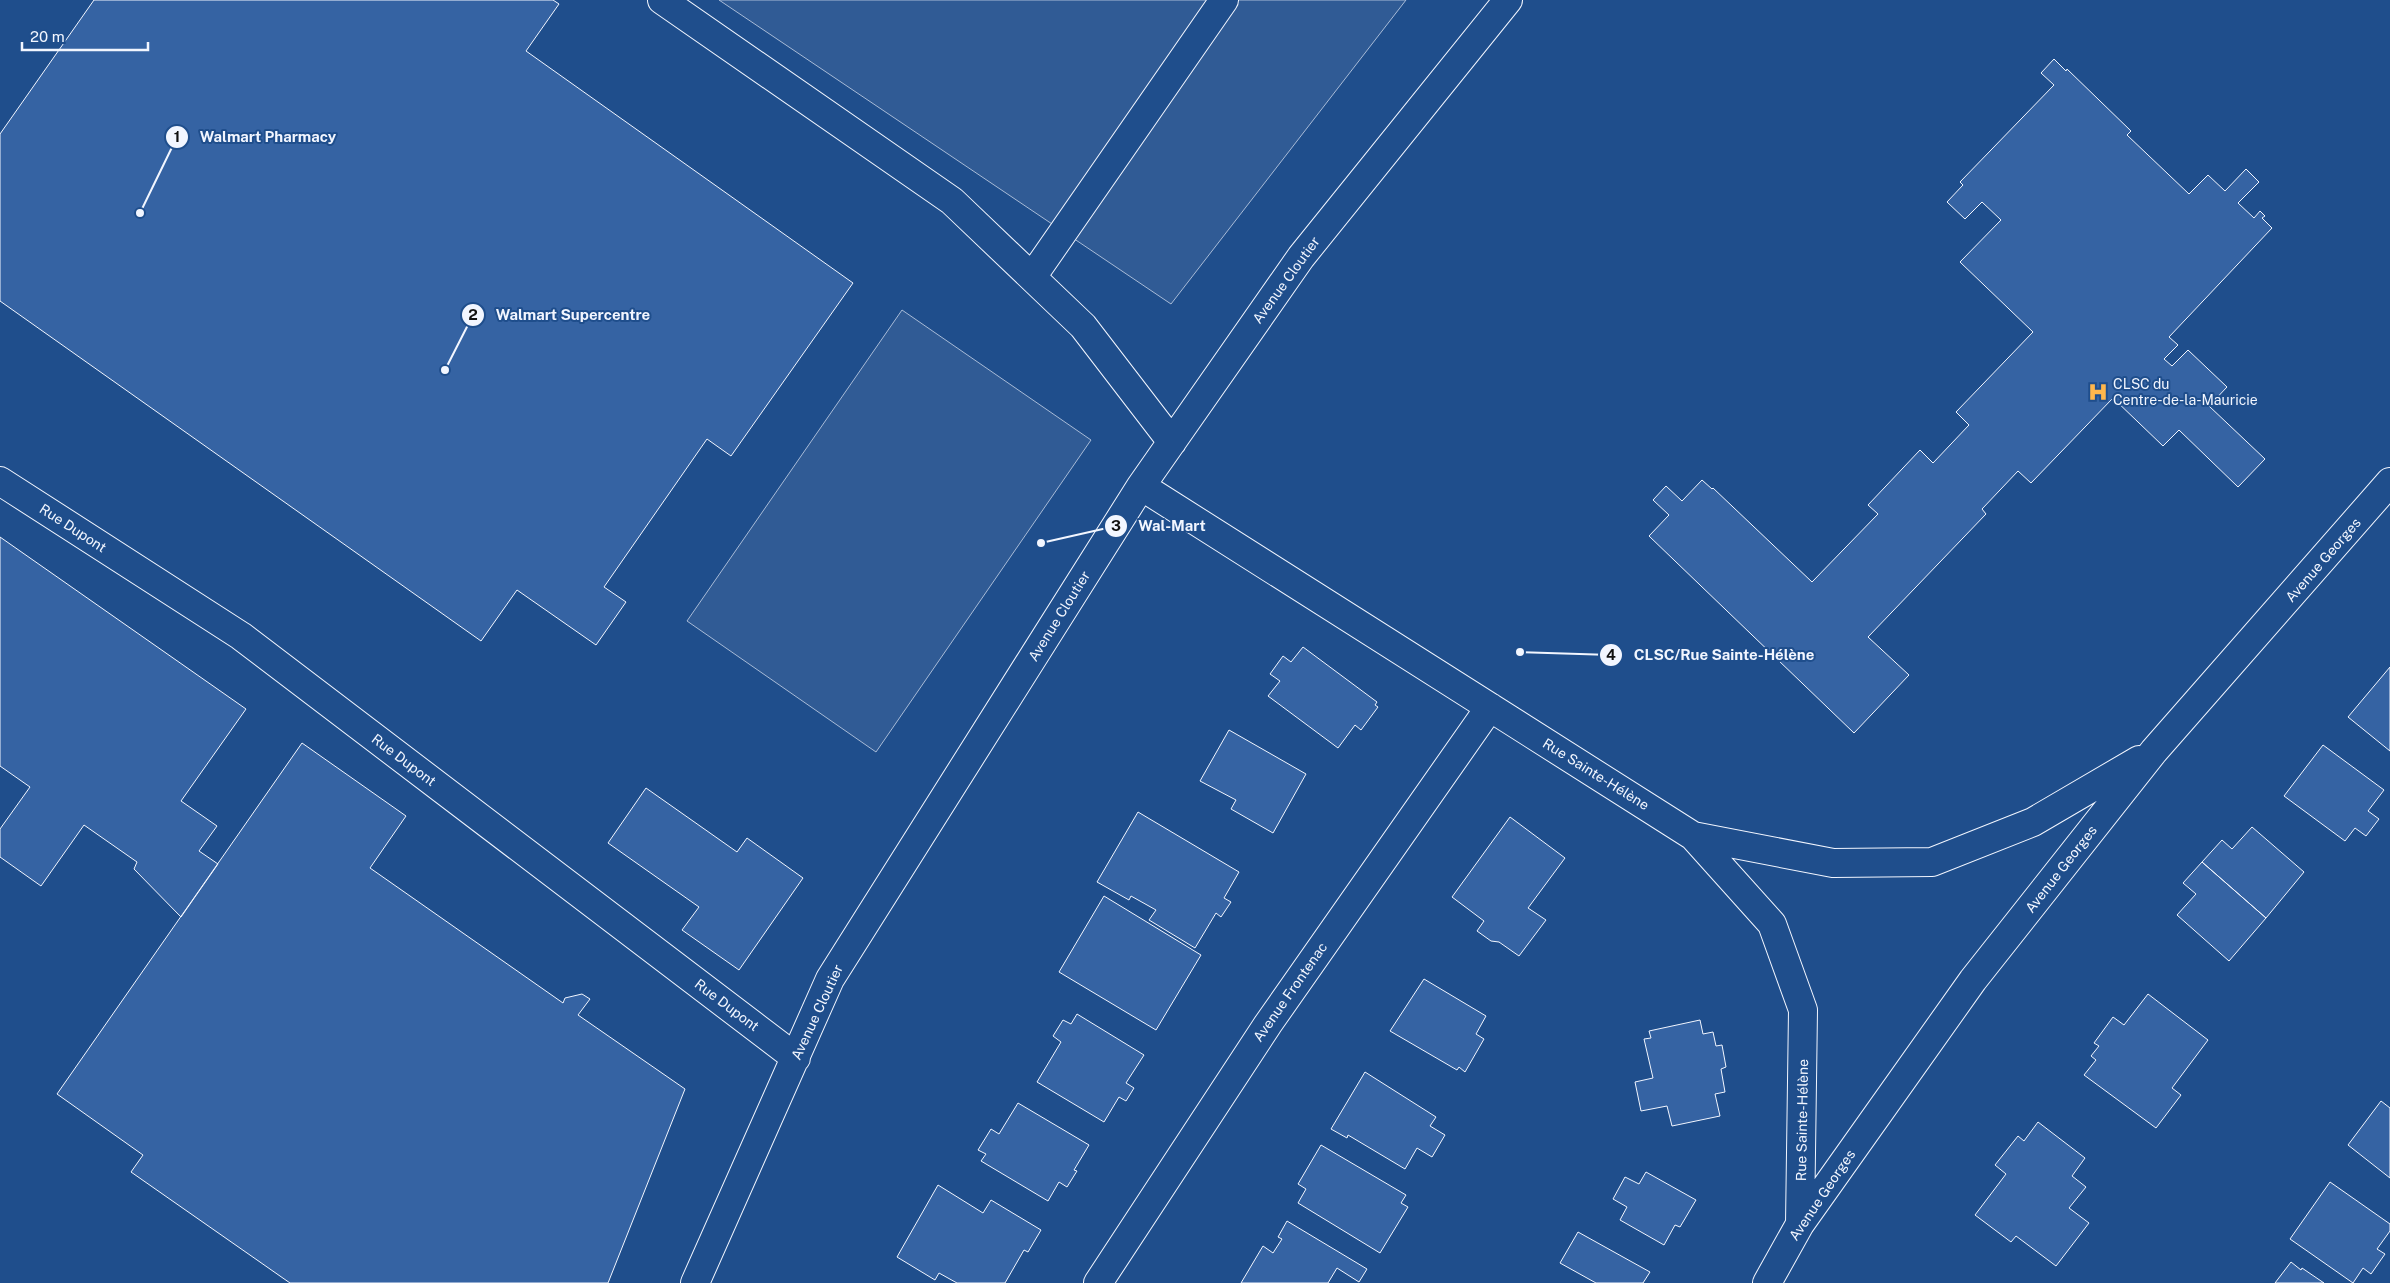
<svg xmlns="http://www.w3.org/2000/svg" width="2390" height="1283" viewBox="0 0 2390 1283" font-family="'Public Sans',sans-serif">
  <rect width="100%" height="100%" fill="#1f4e8c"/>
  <path fill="#305b95" stroke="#a8bbd7" d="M719,0h687l-235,304z
    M902,310l189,130 -215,312 -189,-131z"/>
  <path fill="#3563a3" stroke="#f2f6ff" d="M94,0h459l6,4 -33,47 327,232 -122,173 -24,-17 -103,148 22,15 -30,43 -79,-55 -36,51 -481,-340v-167z
    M2054,59l12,12 1,-2 64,62 -4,4 62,59 19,-19 17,16 21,-22 13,13 -21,21 16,15 6,-7 5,5 -3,2 10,10 -103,109 9,8 -14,14 8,7 16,-16 39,37 -18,19 56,53 -27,28 -59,-57 -16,16 -50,-48 -82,85 -13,-12 -36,38 4,5 -118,123 41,38 -55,58 -205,-197 20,-21 -16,-15 13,-14 16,15 20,-21 10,9 1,-1 99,94 66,-68 -10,-9 52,-55 13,13 36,-38 -13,-13 77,-80 -73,-70 41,-42 -19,-18 -17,17 -18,-17 16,-17 -3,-3 94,-97 -13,-12z
    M0,537l246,172 -65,92 36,25 -18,25 19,13 -37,53 -47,-48 3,-7 -53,-37 -43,61 -41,-29v-28l30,-42 -30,-21z
    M1303,647l74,55 -2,3 3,2 -17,23 -6,-5 -17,23 -70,-52 12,-15 -10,-7 13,-18 8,6z
    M2390,667v84l-42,-34z
    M1229,730l77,44 -33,59 -42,-24 5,-9 -36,-19z
    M302,743l104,73 -36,52 193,135 2,-5 17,-4 8,5 -12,16 107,74 -77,194h-318l-159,-111 12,-17 -86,-61z
    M2323,745l61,45 -16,21 11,8 -13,17 -11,-8 -10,13 -61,-45z
    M646,788l91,64 10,-14 56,40 -64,92 -57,-40 17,-23 -91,-64z
    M1138,812l101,60 -15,26 7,4 -10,15 -5,-4 -21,35 -46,-28 7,-10 -25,-14 -2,4 -32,-18z
    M1510,817l55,41 -37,50 18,12 -27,36 -20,-14 -8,-1 -14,-10 7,-10 -32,-24z
    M2252,827l52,45 -38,46 -64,-56 20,-22 10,9z
    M2202,862l64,56 -37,43 -52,-46 19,-21 -13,-11z
    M1104,896l97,59 -45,75 -97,-58z
    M1424,979l62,37 -10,18 8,5 -19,33 -6,-5 -2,3 -67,-39z
    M2148,994l60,46 -36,48 9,7 -25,33 -72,-53 12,-15 -5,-4 8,-10 -5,-3 19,-26 11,8z
    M1077,1014l67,41 -18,28 8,5 -8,13 -7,-4 -15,25 -67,-40 24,-40 -8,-6 10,-16 8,4z
    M1700,1020l3,14 10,-2 3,14 6,-1 4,22 -5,2 4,23 -10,2 5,22 -48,10 -5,-20 -26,5 -6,-29 18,-4 -9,-39 7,-1 -2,-7z
    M1365,1072l71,45 -6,9 15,9 -13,22 -15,-9 -12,21 -57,-34 -1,3 -16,-9z
    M2381,1101l9,7v70l-42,-33z
    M1018,1103l71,42 -15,25 3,1 -10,16 -8,-5 -11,19 -67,-40 5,-7 -8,-4 13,-21 8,5z
    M2038,1122l47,36 -13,18 14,11 -17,21 20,15 -33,43 -40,-30 -5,6 -36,-27 31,-41 -11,-9 23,-29 6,5z
    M1321,1145l85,50 -5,8 7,4 -28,46 -82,-50 8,-14 -8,-5z
    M1646,1172l50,28 -16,27 -5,-2 -11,20 -44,-25 7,-13 -14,-8 12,-22 14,7z
    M2330,1182l60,42v7l-13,18 8,5 -14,20 -8,-6 -10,15 -63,-44z
    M938,1185l45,28 8,-13 50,30 -13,22 -4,-2 -19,33h-48l-18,-10 -4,7 -38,-23z
    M1287,1221l80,48 -8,13 -22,-14 -9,15h-87l22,-37 10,7 9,-14 -4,-2z
    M1578,1232l72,40 -7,11h-47l-36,-20z
    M2291,1262l10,8 1,-2 22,15h-49z"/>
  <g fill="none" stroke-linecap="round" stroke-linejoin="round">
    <defs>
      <path id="minor" d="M662,0l290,201 131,125 89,116
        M1032,277l192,-277
        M0,481l241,155 555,422
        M1141,486l552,350 79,88 31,86 -3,214
        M1693,836l140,27 99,-1 101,-40 106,-62
        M695,1283l135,-304 311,-493 160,-229 207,-257
        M1098,1283l170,-259 222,-317
        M1767,1283l33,-59 173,-244 181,-229 236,-269"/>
    </defs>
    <use href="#minor" stroke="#f2f6ff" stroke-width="30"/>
    <use href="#minor" stroke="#1f4e8c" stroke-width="28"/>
  </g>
  <defs>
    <symbol id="hospital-bare" viewBox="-9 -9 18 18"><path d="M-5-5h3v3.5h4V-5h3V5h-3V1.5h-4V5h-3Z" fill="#ffb74d" stroke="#1f4e8c" stroke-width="2.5" paint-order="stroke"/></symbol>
  </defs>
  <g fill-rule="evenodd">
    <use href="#hospital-bare" x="2084" y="378" width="28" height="28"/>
  </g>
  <g text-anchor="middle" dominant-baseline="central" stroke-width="4" stroke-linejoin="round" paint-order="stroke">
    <g font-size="14" fill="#f2f6ff" stroke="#1f4e8c">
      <text transform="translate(1286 280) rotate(-54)">Avenue Cloutier</text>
      <text transform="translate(73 528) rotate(33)">Rue Dupont</text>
      <text transform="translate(2323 560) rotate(-49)">Avenue Georges</text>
      <text transform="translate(1059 616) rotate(-58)">Avenue Cloutier</text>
      <text transform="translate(404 760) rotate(37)">Rue Dupont</text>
      <text transform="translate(1596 774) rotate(32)">Rue Sainte-Hélène</text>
      <text transform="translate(2061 869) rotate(-52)">Avenue Georges</text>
      <text transform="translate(1290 992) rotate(-55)">Avenue Frontenac</text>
      <text transform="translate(727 1005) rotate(37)">Rue Dupont</text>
      <text transform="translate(817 1012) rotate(-65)">Avenue Cloutier</text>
      <text transform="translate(1802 1120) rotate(-89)">Rue Sainte-Hélène</text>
      <text transform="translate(1822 1195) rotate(-56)">Avenue Georges</text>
    </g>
    <g font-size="14" fill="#f2f6ff" stroke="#1f4e8c" text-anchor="start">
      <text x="2113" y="384">CLSC du<tspan x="2113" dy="16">Centre-de-la-Mauricie</tspan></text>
    </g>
  </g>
  <path fill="none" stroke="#f2f6ff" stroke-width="2" d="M140 213L177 137M445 370L473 315M1041 543L1116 526M1520 652L1611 655"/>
  <g fill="#f2f6ff" stroke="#1f4e8c" stroke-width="2">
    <circle cx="140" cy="213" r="5"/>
    <circle cx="445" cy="370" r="5"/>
    <circle cx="1041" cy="543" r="5"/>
    <circle cx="1520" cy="652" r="5"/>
    <circle cx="177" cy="137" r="12"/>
    <circle cx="473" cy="315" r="12"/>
    <circle cx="1116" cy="526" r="12"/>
    <circle cx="1611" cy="655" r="12"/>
  </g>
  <g font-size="15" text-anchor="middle" font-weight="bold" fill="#111">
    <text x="177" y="142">1</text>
    <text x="473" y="320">2</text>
    <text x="1116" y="531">3</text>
    <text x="1611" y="660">4</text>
  </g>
  <g font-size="15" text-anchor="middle" font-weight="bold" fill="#f2f6ff" stroke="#1f4e8c" stroke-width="4" stroke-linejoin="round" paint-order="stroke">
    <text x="268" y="142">Walmart Pharmacy</text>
    <text x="573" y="320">Walmart Supercentre</text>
    <text x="1172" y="531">Wal-Mart</text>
    <text x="1724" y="660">CLSC/Rue Sainte-Hélène</text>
  </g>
  <path d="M22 42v8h126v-8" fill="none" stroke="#f2f6ff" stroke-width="2.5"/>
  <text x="30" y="42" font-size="15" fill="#f2f6ff" stroke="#1f4e8c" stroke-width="4" paint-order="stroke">20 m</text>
</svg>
